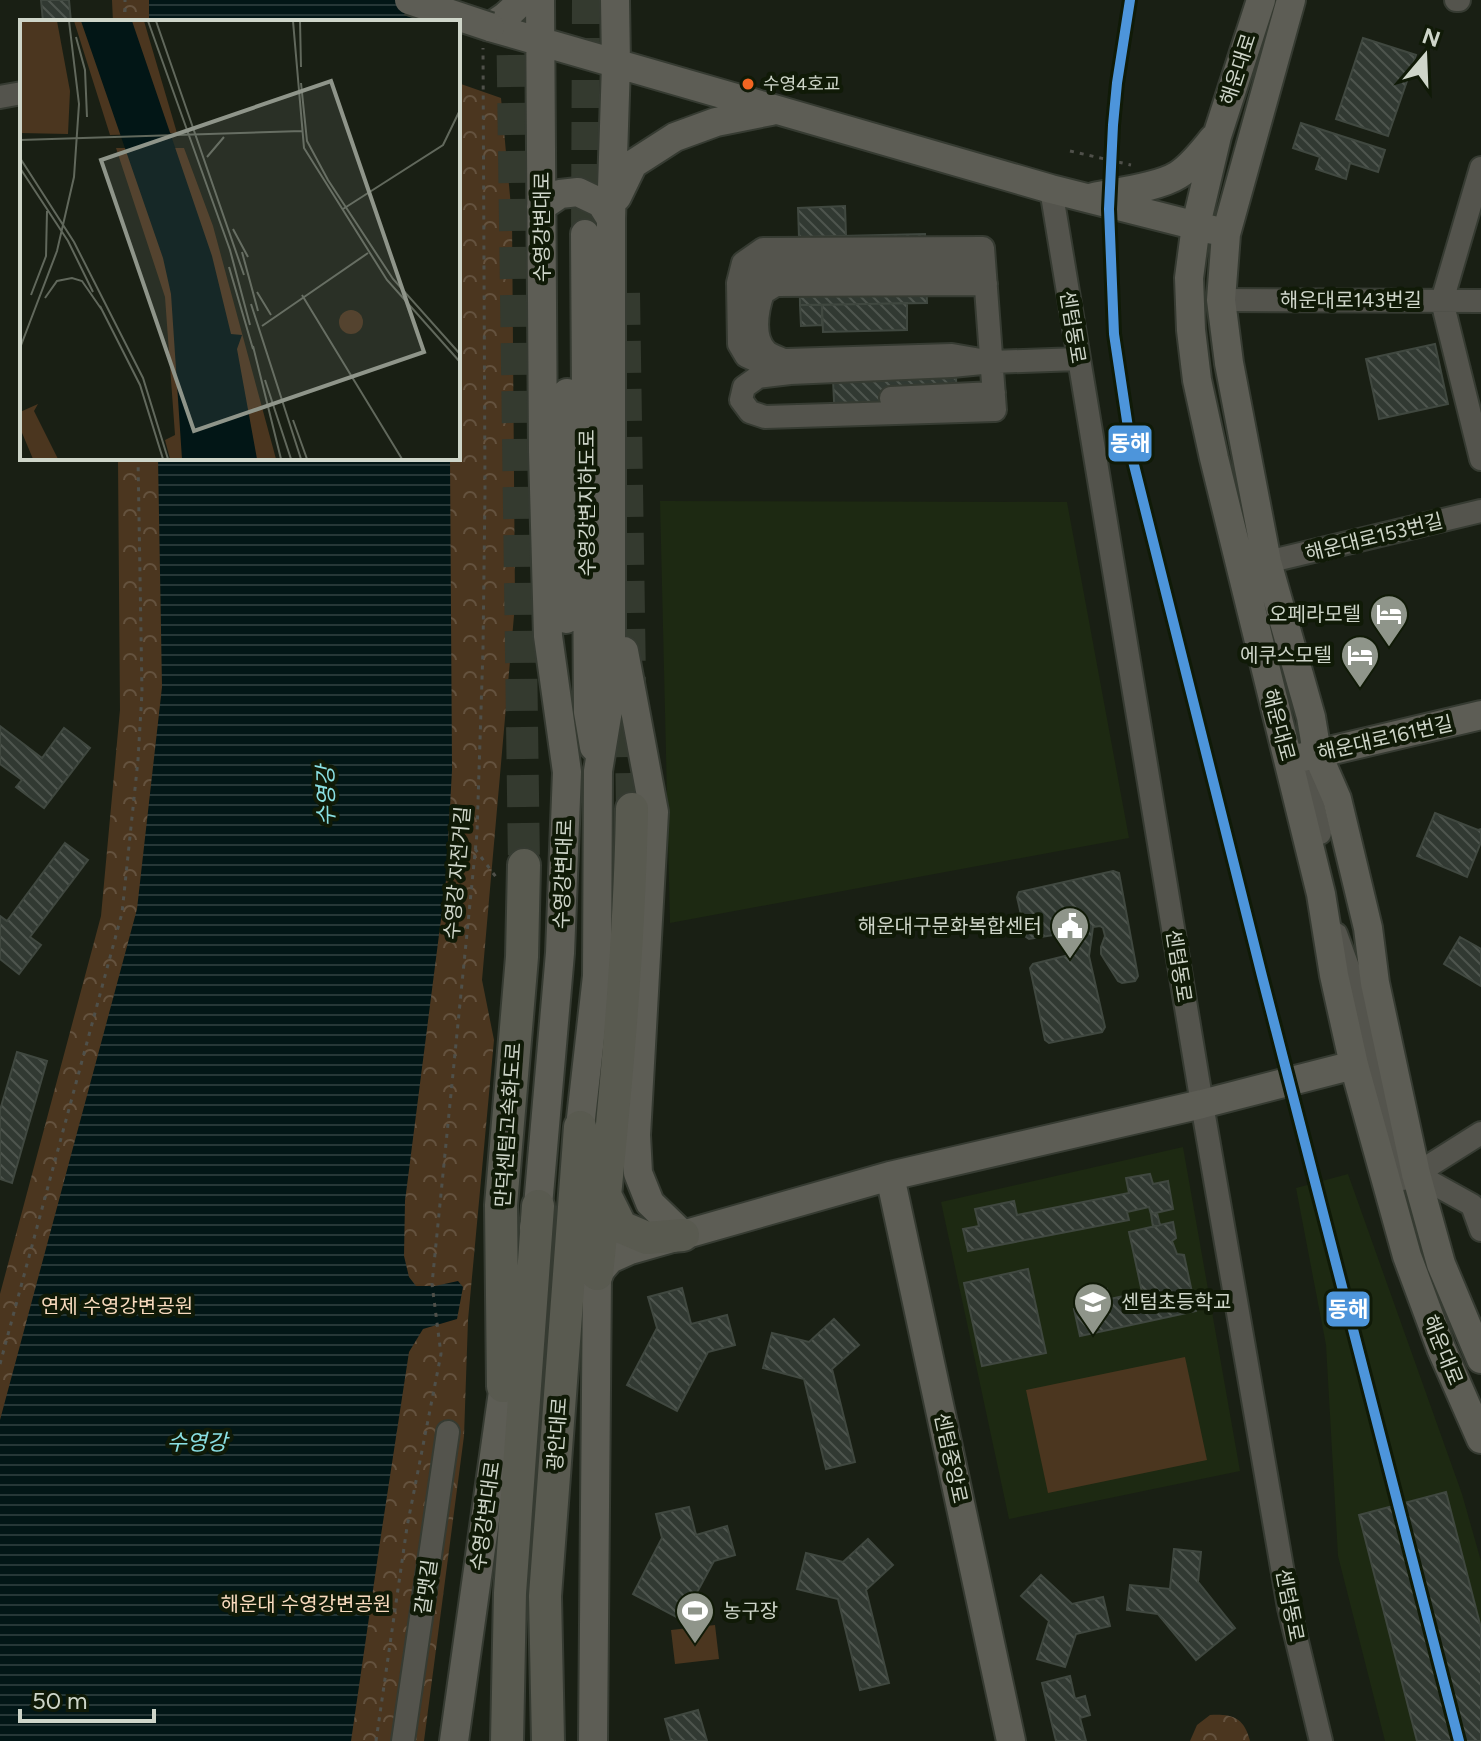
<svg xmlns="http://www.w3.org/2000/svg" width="1481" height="1741" viewBox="0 0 1481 1741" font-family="Figtree,'Noto Sans KR',sans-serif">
  <defs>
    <pattern id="forest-crowns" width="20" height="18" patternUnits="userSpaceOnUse" patternTransform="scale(2)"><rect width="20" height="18" fill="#4b361f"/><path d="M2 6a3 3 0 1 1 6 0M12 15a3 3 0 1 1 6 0" fill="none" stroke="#64523e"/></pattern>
    <pattern id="water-rules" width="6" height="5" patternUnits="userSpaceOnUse" patternTransform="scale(2)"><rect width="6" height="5" fill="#021616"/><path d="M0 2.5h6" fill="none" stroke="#263737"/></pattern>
    <pattern id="building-back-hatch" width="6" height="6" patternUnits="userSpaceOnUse" patternTransform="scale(2)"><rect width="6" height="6" fill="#313932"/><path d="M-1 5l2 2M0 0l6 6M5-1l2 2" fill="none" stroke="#4e554e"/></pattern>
  </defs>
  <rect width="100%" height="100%" fill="#191f14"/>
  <path fill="#1d2912" d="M660,501l407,1 62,336 -459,85z
    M1183,1147l57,324 -231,48 -68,-317z
    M1348,1174l114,320 19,67v180h-96l-47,-185 -12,-211 -30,-157z"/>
  <path fill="url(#forest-crowns)" d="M112,0h113l66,22h-178z
    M458,83l43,15 11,120 3,386 -33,376 12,60 -26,280 -4,116 -40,305h-424v-447l101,-378 19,-206 -2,-252h340z
    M1210,1715c22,-1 34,2 40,26h-60l7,-16z"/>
  <path fill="#4b361f" d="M1185,1357l22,103 -159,33 -22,-103z
    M715,1625l4,34 -44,5 -4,-34z"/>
  <path fill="url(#water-rules)" d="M149,0h309l-2,22h-307z
    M158,458h292l2,312 -6,110 -41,321 -1,55 5,21 7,9h19l23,-5 5,6 -6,32 -34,10 -14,23 -28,183 -30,206h-351v-321l137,-511 25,-222z"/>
  <path fill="url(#building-back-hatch)" stroke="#404840" stroke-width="2" d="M41,0h28l2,22h-28z
    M1363,38l53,17 -28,81 -52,-17z
    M1301,123l84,27 -7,22 -28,-9 -4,16 -30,-10 4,-12 -27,-9z
    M845,206l1,30 -47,1 -1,-29z
    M925,234l2,69 -127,2 -1,-68z
    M907,303v27l-84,2 -1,-27z
    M800,305h22v20l-21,1z
    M1435,344l13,60 -69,15 -13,-60z
    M956,375l1,43 -122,4 -2,-42z
    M0,726l42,32 22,-30 26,20 -46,60 -28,-21 6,-7 -22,-16z
    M1435,813l43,17 3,-1v13l-14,35 -50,-21z
    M65,843l23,17 -58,77 11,8 -22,29 -19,-15v-43l7,5z
    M1113,871l6,2 19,103 -3,5 -13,2 -4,-2 -17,-27v-7l4,-11 -2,-8 -3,-2 -7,1 -4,29 16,71 -3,5 -53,11 -4,-3 -15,-72 3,-4 40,-10 7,-17 -2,-6 -49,8 -3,-2 -9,-40 2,-5z
    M1460,937l21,12v37l-37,-22z
    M17,1052l30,9 -35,122 -12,-4v-69z
    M1150,1174l3,10 15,-3 5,28 -22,5 -2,-7 -22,5 2,8 -161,31 -5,-22 16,-3 -4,-17 39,-8 3,14 112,-22 -3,-15z
    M1157,1213l3,12 -7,2 -2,-13z
    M1173,1222l3,16 -4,3 5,13 7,1 12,56 -116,25 -6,-27 6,-1 -2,-13 29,-6 3,10 32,-7 -13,-60z
    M1028,1269l18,84 -64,13 -18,-83z
    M682,1288l9,36 36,-9 8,30 -27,7 -31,59 -50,-26 30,-57 -9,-31z
    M834,1319l25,26 -27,24 23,93 -29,7 -22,-90 -41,-11 9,-35 37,9z
    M1446,1492l35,136v113h-64l-58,-226z
    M689,1507l7,28 31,-9 8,29 -21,6 -32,59 -49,-26 29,-56 -6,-24z
    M868,1539l25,26 -27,25 23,93 -29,7 -22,-91 -41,-10 9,-36 37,9z
    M1174,1549l27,3 -3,30 37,46 -39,32 -38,-46 -31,-4 3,-25 40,4z
    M1041,1575l31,29 31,-7 7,29 -34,8 -11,33 -28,-8 12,-38 -28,-25z
    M1070,1676l5,23 10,-3 5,19 -10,3 6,23h-30l-14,-58z
    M698,1710l9,31h-36l-6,-22z"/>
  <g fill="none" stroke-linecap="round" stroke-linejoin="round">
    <path stroke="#343a2f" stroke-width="28" stroke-dasharray="28 14" stroke-linecap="butt" d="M585,234l1,-234"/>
    <path stroke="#343a2f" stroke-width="32" stroke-dasharray="32 16" stroke-linecap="butt" d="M512,7l12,858
      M624,293l8,516"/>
    <defs>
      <path id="minor" d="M1456,0h3
        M0,97l22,-4
        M1481,168l-39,133 39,158
        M1051,189l151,915 87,504 32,133
        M1221,300l260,1
        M747,304l4,-24 16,-13h217
        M786,361c-6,-3 -14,-5 -19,-9 -15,-13 -10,-42 -4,-59l13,-8 210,-1
        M992,362l-40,-7 -195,6 -11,-5 -7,-12 -1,-61 5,-20 20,-14 220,-1c4,54 8,108 12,162l-230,7 -15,-5 -9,-12 3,-13 14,-10 32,-4 162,-7 40,-4 87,-3
        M891,398l103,-5
        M1267,562l214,-51
        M1317,753l-4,52 7,28
        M1336,934l28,77 26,105 4,35 -6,32
        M1416,1174l56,31 9,25
        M1403,1179l13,-5 65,-41
        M403,1741l45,-309"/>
      <path id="major" d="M1261,0l-44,136 -21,89 -7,53 2,52 6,50 17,78 107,436 13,81 20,90 53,191 34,92 40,91
        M1291,0l-65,234 -5,66 8,63 38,199 44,155 6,36 20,46 31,129 7,55 41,191 25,90 40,95
        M490,27l561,162 162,41
        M490,27l16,-11 17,-16
        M617,197l16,-33 42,-27 41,-15 55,-11
        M1094,197c23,-5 65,-10 84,-22 14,-9 25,-24 35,-36
        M541,207l19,-13 18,-2 23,11 10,16
        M585,234l3,478 6,35
        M566,619l1,-226
        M624,651l30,161 -18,323 2,38 12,30 33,32
        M1299,758l182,-43
        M582,1149l-2,-22 17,-151 1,-205 13,-79v-473l5,-155 -1,-64
        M890,1176l121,565
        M534,1228l4,-22 22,-253 7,-181 -19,-136 -5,-184 -3,-452
        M597,1274l13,-15 20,-9 260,-74 312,-72 152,-39
        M454,1741l53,-378
        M593,1741l4,-467 -3,-20"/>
      <path id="highway" d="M605,1195l16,32 26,11 36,-3
        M597,1274c16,-154 32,-309 35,-465
        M503,1386l-2,-181 21,-248 2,-92
        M507,1741l3,-148 28,-387
        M548,1741l-3,-145 35,-469"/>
    </defs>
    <use href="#minor" stroke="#363b32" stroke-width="26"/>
    <use href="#major" stroke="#363b32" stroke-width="32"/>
    <use href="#highway" stroke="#363b32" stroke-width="36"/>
    <path stroke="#4f504a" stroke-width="3" stroke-dasharray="4 6" stroke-linecap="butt" d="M125,22v-22
      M1070,151l61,14
      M475,849l24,32
      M0,1364l122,-451 16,-153 4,-68 -4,-234
      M376,1741l31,-214 34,-173 -9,-70 45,-451 6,-184 2,-158 -2,-443"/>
    <use href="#minor" stroke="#54544d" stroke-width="22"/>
    <use href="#major" stroke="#5d5d55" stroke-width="28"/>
    <use href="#highway" stroke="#595a50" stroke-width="32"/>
    <defs>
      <path id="major-bridge" d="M409,0l81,27"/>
    </defs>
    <use href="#major-bridge" stroke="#363b32" stroke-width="32" stroke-linecap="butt"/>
    <use href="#major-bridge" stroke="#5d5d55" stroke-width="28"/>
    <defs>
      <path id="rail-1" d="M1130,0l-13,83 -4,42 -4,84 5,125 19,127 129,515 197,765"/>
    </defs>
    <use href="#rail-1" stroke="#101a07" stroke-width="16"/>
    <use href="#rail-1" stroke="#4d95db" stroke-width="10"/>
  </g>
  <defs>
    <symbol id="hotel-pin" viewBox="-11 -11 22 30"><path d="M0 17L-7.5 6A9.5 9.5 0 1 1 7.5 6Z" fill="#8f958a" stroke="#101a07"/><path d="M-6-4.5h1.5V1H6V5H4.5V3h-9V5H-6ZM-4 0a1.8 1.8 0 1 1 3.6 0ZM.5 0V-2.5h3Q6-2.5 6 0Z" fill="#fff"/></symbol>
    <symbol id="civic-pin" viewBox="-11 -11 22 30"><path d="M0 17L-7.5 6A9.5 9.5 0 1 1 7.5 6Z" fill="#8f958a" stroke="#101a07"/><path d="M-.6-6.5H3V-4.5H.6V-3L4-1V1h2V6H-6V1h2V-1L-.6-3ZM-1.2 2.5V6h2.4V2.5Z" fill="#fff"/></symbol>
    <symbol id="school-pin" viewBox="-11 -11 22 30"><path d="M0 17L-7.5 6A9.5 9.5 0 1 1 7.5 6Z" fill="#8f958a" stroke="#101a07"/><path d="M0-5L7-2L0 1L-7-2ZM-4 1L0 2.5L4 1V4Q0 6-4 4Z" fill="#fff"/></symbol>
    <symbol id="stadium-pin" viewBox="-11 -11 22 30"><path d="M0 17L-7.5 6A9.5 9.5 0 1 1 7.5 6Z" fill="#8f958a" stroke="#101a07"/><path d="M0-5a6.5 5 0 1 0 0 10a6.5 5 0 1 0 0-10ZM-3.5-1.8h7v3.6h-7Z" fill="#fff"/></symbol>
  </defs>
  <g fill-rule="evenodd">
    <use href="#hotel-pin" x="1367" y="592" width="44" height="60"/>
    <use href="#hotel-pin" x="1338" y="633" width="44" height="60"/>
    <use href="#civic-pin" x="1048" y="904" width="44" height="60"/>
    <use href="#school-pin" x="1071" y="1280" width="44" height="60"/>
    <use href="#stadium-pin" x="673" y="1589" width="44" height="60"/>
  </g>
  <circle fill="#f26522" stroke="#101a07" stroke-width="3" cx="748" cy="84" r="7"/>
  <g text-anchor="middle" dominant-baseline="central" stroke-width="8" stroke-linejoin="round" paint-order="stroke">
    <g font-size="18" fill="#ced5c9" stroke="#101a07" text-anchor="start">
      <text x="763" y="84">수영4호교</text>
    </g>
    <g font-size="20" fill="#ced5c9" stroke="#101a07">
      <text transform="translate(1238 69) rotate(-72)">해운대로</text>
      <text transform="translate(542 227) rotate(-90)">수영강변대로</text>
      <text x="1351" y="300">해운대로143번길</text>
      <text transform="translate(1073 327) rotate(81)">센텀동로</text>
      <text transform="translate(587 503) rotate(-90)">수영강변지하도로</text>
      <text transform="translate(1374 537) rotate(-14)">해운대로153번길</text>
      <text transform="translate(1279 725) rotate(75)">해운대로</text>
      <text transform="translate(1385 738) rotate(-13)">해운대로161번길</text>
      <text transform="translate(457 873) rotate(-85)">수영강 자전거길</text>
      <text transform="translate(563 874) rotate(-88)">수영강변대로</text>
      <text transform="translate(1179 966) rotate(81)">센텀동로</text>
      <text transform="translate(508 1125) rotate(-86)">만덕센텀고속화도로</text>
      <text transform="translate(1443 1350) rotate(68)">해운대로</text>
      <text transform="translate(557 1434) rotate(-86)">광안대로</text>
      <text transform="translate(951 1458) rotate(78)">센텀중앙로</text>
      <text transform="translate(485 1516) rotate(-82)">수영강변대로</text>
      <text transform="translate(426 1587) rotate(-82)">갈맷길</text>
      <text transform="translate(1290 1605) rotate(79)">센텀동로</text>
    </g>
    <g font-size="20" fill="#ced5c9" stroke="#101a07" text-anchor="end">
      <text x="1361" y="614">오페라모텔</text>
      <text x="1332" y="655">에쿠스모텔</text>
      <text x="1042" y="926">해운대구문화복합센터</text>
      <text x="1121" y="1302" text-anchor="start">센텀초등학교</text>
      <text x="723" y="1611" text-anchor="start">농구장</text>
    </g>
    <g font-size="20" fill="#f8dabe" stroke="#101a07">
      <text x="117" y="1306">연제 수영강변공원</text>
      <text x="306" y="1604">해운대 수영강변공원</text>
    </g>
    <g font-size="22" font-style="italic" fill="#8ae0e3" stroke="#101a07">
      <text transform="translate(326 796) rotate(-91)">수영강</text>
      <text x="197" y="1442">수영강</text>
    </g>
  </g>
  <g transform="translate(20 20)">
    <rect width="440" height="440" fill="#191f14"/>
    <path d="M0,1h37l13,70 -2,43 -48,-1zM54,1h70l33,112 -67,2zM96,128h68l29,78 63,233h-106l-5,-19 10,-5 -10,-138zM18,384l-4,7 24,48h-25l-13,-31v-16z" fill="#4b361f"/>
    <path d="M319 302a12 12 0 1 1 24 0a12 12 0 1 1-24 0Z" fill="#4b361f"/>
    <path d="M61,1h51l80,235 19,78 11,1 -5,14 20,110h-75l-11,-165 -8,-36z" fill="#021616"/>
    <path fill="none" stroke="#61685c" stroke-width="2" d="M128,1l82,229 20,75M136,1l88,254M273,1l11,127 83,132 73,82M280,1l1,46M56,17l9,33 2,47M281,63l6,58 21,39 65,99 67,75M0,120l282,-9M187,137l17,-20M0,138l54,84 69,136 25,81M0,148l48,73 25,51M323,189l100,-64 17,-35M213,209l15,28M222,232l16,59M209,247l24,82M237,272l14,23M11,275l15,-39 1,-45M282,275l100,164M25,278l12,-17 15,-3 10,3 20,29M231,284l50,155M80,286l40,79 23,74M242,306l106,-73M233,326l28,113M0,328l37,-97 17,-74 5,-73 -10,-83M245,360l26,79M273,400l14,39"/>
    <path fill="#8f958a" fill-opacity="0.15" stroke="#8f958a" stroke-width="4" d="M311,61l93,271 -230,79 -93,-271z"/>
    <rect width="440" height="440" fill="none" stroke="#ced5c9" stroke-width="4"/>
  </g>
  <g stroke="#101a07" stroke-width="3">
    <rect x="1107" y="424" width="46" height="39" rx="8" fill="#4d95db"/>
    <rect x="1325" y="1290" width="46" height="38" rx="8" fill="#4d95db"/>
  </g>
  <g font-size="22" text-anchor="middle" font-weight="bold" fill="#fff">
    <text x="1130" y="451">동해</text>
    <text x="1348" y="1317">동해</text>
  </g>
  <g transform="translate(1425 56) rotate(19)" stroke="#101a07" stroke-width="6" paint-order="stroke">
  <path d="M0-6L14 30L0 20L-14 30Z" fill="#ced5c9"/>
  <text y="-12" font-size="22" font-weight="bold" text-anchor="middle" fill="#ced5c9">N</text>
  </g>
  <path d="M20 1709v12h134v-12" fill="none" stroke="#ced5c9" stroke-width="4"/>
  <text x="32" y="1709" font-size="24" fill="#ced5c9" stroke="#101a07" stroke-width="6" paint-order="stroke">50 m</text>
</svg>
